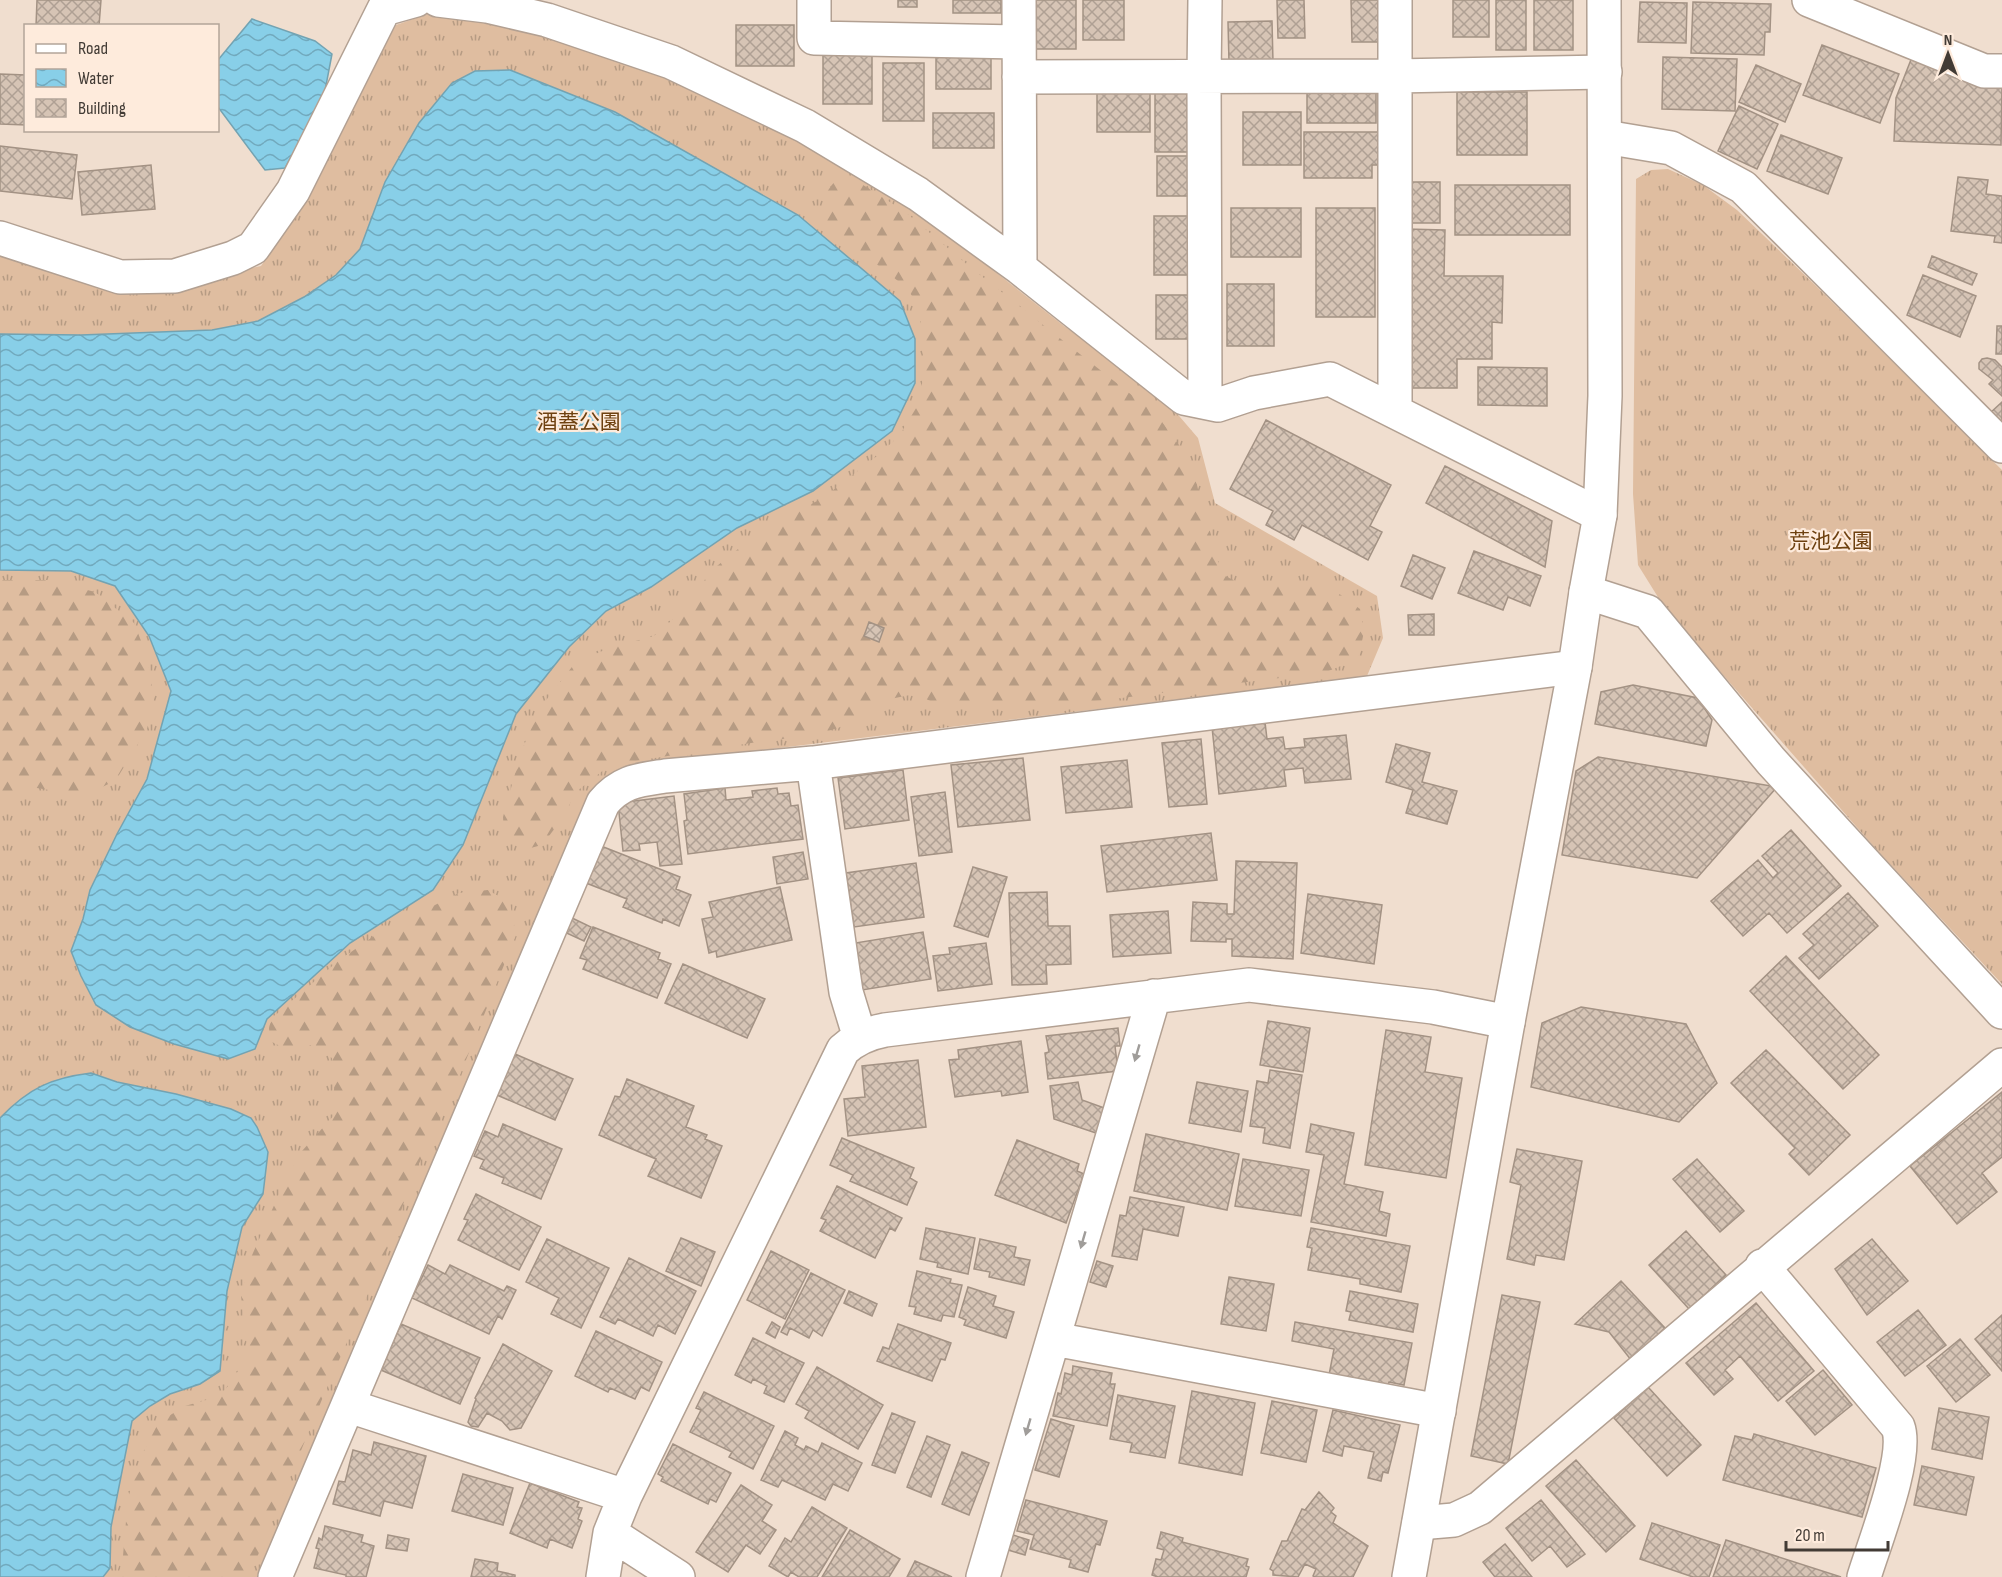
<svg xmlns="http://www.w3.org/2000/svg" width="2002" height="1577" viewBox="0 0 2002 1577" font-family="'Sofia Sans Condensed','Noto Sans JP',sans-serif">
  <defs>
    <pattern id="grass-tufts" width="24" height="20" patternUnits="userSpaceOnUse" patternTransform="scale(1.5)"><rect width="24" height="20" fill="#dfbda0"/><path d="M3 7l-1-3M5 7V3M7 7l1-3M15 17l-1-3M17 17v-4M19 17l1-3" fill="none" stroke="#b69b83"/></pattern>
    <pattern id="forest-firs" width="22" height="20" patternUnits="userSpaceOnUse" patternTransform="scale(1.5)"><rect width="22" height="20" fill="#dfbda0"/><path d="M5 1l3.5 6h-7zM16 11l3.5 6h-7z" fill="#b69b83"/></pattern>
    <pattern id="water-waves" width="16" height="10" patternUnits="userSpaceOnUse" patternTransform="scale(1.5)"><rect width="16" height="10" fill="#88cfe8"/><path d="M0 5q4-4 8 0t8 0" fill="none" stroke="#71a9bd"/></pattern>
    <pattern id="building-cross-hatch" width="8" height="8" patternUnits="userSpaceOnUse" patternTransform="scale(1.5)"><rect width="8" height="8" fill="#d6c4b5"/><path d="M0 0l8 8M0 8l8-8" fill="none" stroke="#afa094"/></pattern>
  </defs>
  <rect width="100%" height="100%" fill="#f0decf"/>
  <path fill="url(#grass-tufts)" d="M431,13l97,15 145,49 139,69 91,53 161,127 92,63 42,49 17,65 162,93 6,42 -16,38 -596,73 -143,20 -36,23 -42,93 -293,692h-257v-1321l123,34 48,-5 90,-19 25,-37 65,-125 45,-79z
    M1668,169l35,16 34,25 75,72 190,188v514l-126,-135 -210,-239 -28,-45 -5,-71 3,-315 15,-9z"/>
  <path fill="url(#forest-firs)" d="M839,177l21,6 44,28 66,56 187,148 35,48 13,57 9,25 7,29 33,16 39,-8 41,8 26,19 4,23 -6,27 -32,13 -220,28 -58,5 -111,-1 -22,-10 -40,8 -26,22 -32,11 -53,6 -154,24 -33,26 -16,29 -15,20 -8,6 -11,3 -23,-16 -1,-16 18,-65 19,-44 35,-45 34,-15 45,-12 26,-23 32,-43 31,-25 35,-24 45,-23 54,-42 22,-20 19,-31 6,-32 -4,-64 -13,-21 -82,-64c-5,-22 -2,-30 14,-47z
    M0,580h49l46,12 39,31 13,33 7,43 -7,30 -31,51 -31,16 -60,-10 -25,10z
    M488,890l22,13 6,32 -56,140 -50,108 -17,53 -70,161 -74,180h-131l5,-21 5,-58 13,-42 18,-34 26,-16 35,-10 12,-15 16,-27 -7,-58 8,-34 38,-86 15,-25 34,-38 -4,-55 -21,-13 -27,3 -14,-7 -1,-13 2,-9 67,-58 39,-27 82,-41z"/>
  <path fill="url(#water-waves)" stroke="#73a3b2" stroke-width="1.5" d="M252,19l63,22 17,13 -8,42 -39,72 -20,2 -47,-63v-47z
    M510,70l105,42 183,103 102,86 15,38v44l-23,48 -79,60 -76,37 -86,59 -45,24 -37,36 -53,67 -53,131 -30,45 -83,53 -83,76 -12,30 -27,10 -54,-15 -44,-17 -34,-22 -15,-29 -10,-25 12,-32 7,-29 27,-56 30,-55 24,-88 -22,-55 -34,-50 -44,-15 -71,-1v-236l81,1 131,-5 46,-9 46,-24 32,-22 24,-26 25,-67 34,-59 33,-40 23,-12z
    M91,1073l26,9 59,12 55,15 20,9 6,9 11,25 -5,42 -21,33 -15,64 -7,80 -20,13 -30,10 -20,12 -18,15 -21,106 -1,41 -7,9h-103v-459c29,-30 51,-40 91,-45z"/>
  <path fill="url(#building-cross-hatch)" stroke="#a39284" stroke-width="1.5" d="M37,0h64l-2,26h-63z
    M898,0h19v7h-19z
    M953,0h48v13h-48z
    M1035,0h41v49h-41z
    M1083,0h41v40h-41z
    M1277,0h27l1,38h-27z
    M1351,0h35l1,42h-35z
    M1453,0h36v37h-36z
    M1496,0h30v50h-30z
    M1534,0h39v50h-39z
    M1640,2l47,1 -1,40 -48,-1z
    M1693,2l78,2 -1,28h-5l-1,23 -73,-2z
    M1272,21l1,41 -44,1 -1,-41z
    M736,25h58v41h-58z
    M1822,45l77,29 -19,49 -77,-28z
    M936,52h55v37h-55z
    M1914,52l88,34 -1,59 -107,-4 2,-43z
    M823,53h49v51h-49z
    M1663,57l74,2 -2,52 -73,-2z
    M883,63h41v58h-41z
    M1756,65l45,19 -16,38 -46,-20z
    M0,74l26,1v50l-26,-1z
    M1155,87h39v65h-39z
    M1097,89h53v43h-53z
    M1307,92h69v31h-69z
    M1457,92h70v63h-70z
    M1739,106l39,18 -21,45 -39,-18z
    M1243,112h58v53h-58z
    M933,113h61v35h-61z
    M1304,132h76v33h-8v13h-68z
    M1781,135l61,23 -14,36 -61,-23z
    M0,146l77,9 -5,44 -72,-8z
    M1157,156h32v40h-32z
    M151,165l4,44 -73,6 -4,-43z
    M1958,177l30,3 -2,14 16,2v47l-8,-1 1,-6 -44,-5z
    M1410,182h30v41h-30z
    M1455,185h115v50h-115z
    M1231,208h70v49h-70z
    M1316,208h59v109h-59z
    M1154,216h44v59h-44z
    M1406,229l39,1 -1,46h59l-1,47 -10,-1v37h-35v29h-53z
    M1932,256l45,18 -5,11 -44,-18z
    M1923,275l53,21 -16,41 -53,-22z
    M1227,284h47v62h-47z
    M1156,295h44v44h-44z
    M1997,326h5v28h-6z
    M1987,358l8,2 7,7v29l-13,-12 4,-4 -14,-11v-6l3,-4z
    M1478,367l69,1v38l-69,-1z
    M2002,402v25l-13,-13z
    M1266,420l125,65 -21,41 12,6 -14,28 -66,-35 -8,15 -28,-15 7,-14 -43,-22z
    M1445,466l107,55 -7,46 -119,-64z
    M1474,551l67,25 -11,30 -22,-9 -5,13 -45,-17z
    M1413,555l32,13 -13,31 -31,-13z
    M1434,614v21h-25l-1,-20z
    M869,622l15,6 -5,14 -15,-6z
    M1633,685l65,13 14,22 -6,26 -111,-22 6,-32z
    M1265,722l2,17 16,-2 2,12 20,-2 -1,-8 42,-4 5,44 -46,4 -2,-15 -19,2 2,16 -67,8 -7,-67z
    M1201,739l6,65 -38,3 -7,-64z
    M1396,744l34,9 -8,29 35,9 -10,33 -41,-11 7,-23 -27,-8z
    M1598,757l179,30 -80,91 -135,-23 14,-84z
    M1023,758l7,62 -72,7 -7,-62z
    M1127,760l5,47 -66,6 -5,-46z
    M903,770l6,50 -64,9 -7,-51z
    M725,788l1,12 27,-3 -1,-6 25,-3 1,6 11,-1 2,13 7,-1 5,34 -115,15 -4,-33 3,-1 -3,-26z
    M945,792l7,60 -33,4 -8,-59z
    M674,796l8,68 -22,2 -3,-24 -18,2 1,6 -17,1 -5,-48z
    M1791,830l50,56 -54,47 -18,-20 -26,23 -32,-35 47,-41 15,18 5,-5 -16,-17z
    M1211,833l6,47 -110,12 -6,-46z
    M601,846l79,31 -4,12 15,6 -12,31 -16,-7 -1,4 -39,-16 4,-8 -41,-16z
    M803,852l5,27 -31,5 -4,-27z
    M1236,861l61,2 -4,96 -61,-3v-17h-6v3l-35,-1 2,-39 34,2v10h7z
    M916,863l8,54 -70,10 -8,-54z
    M973,867l34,10 -19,60 -34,-11z
    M780,887l12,53 -75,17 -1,-6 -7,2 -7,-34 11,-2 -4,-15z
    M1047,892l1,34h22l1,38 -25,1 1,19 -35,1 -3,-92z
    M1848,893l30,33 -59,53 -20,-21 15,-13 -11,-11z
    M1308,894l74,11 -8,59 -73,-11z
    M1168,911l3,42 -58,4 -3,-42z
    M570,917l21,10 -7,14 -22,-10z
    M593,927l67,26 -2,6 13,5 -14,34 -74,-29 4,-9 -7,-2z
    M923,932l8,47 -69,11 -7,-47z
    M986,943l6,41 -54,7 -5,-35 17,-2 -1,-6z
    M1786,956l93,99 -36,34 -93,-98z
    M683,964l82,35 -18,39 -82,-35z
    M1581,1007l105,17 31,59 -38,39 -148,-35 11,-64z
    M1268,1021l42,7 -7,44 -43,-7z
    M1118,1028l2,18h-5l3,25 -70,8 -3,-26 4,-1 -3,-16z
    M1386,1030l45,7 -6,35 37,6 -16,100 -81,-13z
    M1021,1041l7,51 -26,4 -1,-5 -46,6 -6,-37 10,-1 -1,-9z
    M1766,1050l84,85 -41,40 -20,-21 6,-6 -64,-65z
    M515,1054l58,25 -18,41 -58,-25z
    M918,1060l8,67 -78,9 -4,-37 21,-2 -3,-31z
    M1270,1070l32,5 -12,73 -27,-5 2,-15 -15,-2 7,-45 11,2z
    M627,1079l67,27 -8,21 21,8 -2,4 17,7 -21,52 -53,-22 8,-17 -57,-24 16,-39 5,1z
    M1078,1082l4,18 25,9 -8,25 -45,-15 -4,-33z
    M1197,1082l51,9 -7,41 -52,-9z
    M2002,1092v65l-20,16 15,19 -40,32 -47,-58z
    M503,1124l59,25 -21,50 -39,-16 2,-5 -24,-10 4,-8 -10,-4 11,-25 13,6z
    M1311,1124l43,9 -10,51 39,8 -4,19 11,3 -4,22 -75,-14 13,-67 -18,-3z
    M1146,1134l93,20 -12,56 -93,-19z
    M842,1138l72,30 -4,10 7,4 -10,23 -57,-24 3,-6 -23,-10z
    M1017,1140l62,24 -2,7 7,3 -18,49 -71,-28z
    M1517,1149l65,12 -18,99 -28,-5 -2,10 -27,-6 14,-74 -11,-3z
    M1243,1159l66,11 -8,46 -66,-10z
    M1697,1159l47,52 -24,21 -47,-53z
    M837,1186l65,32 -7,13 -5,-3 -15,30 -55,-27 6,-11 -5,-2z
    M476,1194l65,33 -22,43 -61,-30 10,-20 -4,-1z
    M1130,1197l54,10 -6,29 -35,-7 -6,31 -25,-4 8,-41 6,1z
    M926,1228l49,10 -7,36 -31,-7 1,-4 -18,-4z
    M1311,1228l99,18 -9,46 -41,-8v-5l-52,-9 4,-22 -5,-1z
    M1686,1231l40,44 -37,34 -40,-44z
    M681,1238l34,14 -14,34 -35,-15z
    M547,1239l62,29 -28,60 -30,-14 8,-16 -33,-16z
    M980,1239l36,8 -2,10 16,3 -6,25 -35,-8 1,-5 -16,-3z
    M1872,1239l36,42 -41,34 -32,-46z
    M771,1251l38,19 -24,49 -38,-19z
    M629,1258l67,33 -21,43 -17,-9 -5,11 -35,-17 -3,5 -15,-7z
    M1097,1261l16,5 -7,21 -16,-5z
    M428,1265l17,9 5,-9 54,26 3,-5 9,4 -14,29 -4,-3 -9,18 -77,-36z
    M917,1271l34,8 -1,4 12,2 -8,32 -11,-2 -2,6 -27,-7 2,-7 -7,-1z
    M811,1273l34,17 -23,46 -9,-6 -4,8 -19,-10 -3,7 -6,-3z
    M1229,1277l45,7 -8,47 -45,-7z
    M1621,1281l44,47 -34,32 -22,-28 -34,-8z
    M968,1287l28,9 -3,10 21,6 -8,26 -42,-13 2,-5 -7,-3z
    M849,1291l28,13 -5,12 -28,-13z
    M1350,1291l68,13 -5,28 -64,-12 2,-8 -5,-1z
    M1502,1295l38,7 -32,162 -37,-8z
    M1756,1303l58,68 -36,30 -38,-45 -15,14 8,9 -19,16 -28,-32z
    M1918,1310l28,35 -41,31 -28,-34z
    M2002,1315v56l-27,-32z
    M772,1322l8,5 -5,11 -9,-5z
    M1295,1322l117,21 -8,42 -15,-3 -1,3 -59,-10 5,-26 -42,-8z
    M401,1324l79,34 -20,46 -79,-34z
    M898,1324l53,19 -6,17 -4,-1 -9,22 -55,-20 6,-14 6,2z
    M596,1331l66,31 -13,29 -8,-4 -6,12 -25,-11 -2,4 -33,-16z
    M753,1338l51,25 -20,39 -20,-9 3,-7 -14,-7 -2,4 -16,-8z
    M1960,1339l30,36 -34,27 -29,-36z
    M503,1344l49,27 -31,57 -11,2 -8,-9 -15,-8 -9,14 -7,-1 -3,-4 8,-23 -1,-1z
    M1073,1366l39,7 -2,11h5l-8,42 -54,-10 5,-23 3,1 4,-21 7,2z
    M817,1367l66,38 -25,44 -53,-31 4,-7 -13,-7z
    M1823,1370l29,35 -37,30 -29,-34z
    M1648,1387l53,58 -34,31 -53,-58z
    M1192,1391l63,12 -13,72 -63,-12z
    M704,1392l70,34 -21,43 -24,-12 3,-5 -42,-20 11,-22 -5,-2z
    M1118,1395l57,11 -10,52 -35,-6 2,-9 -22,-4z
    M1272,1401l45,9 -11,52 -45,-9z
    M1939,1408l50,9 -7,42 -50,-10z
    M1333,1410l67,15 -12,48 -5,-1 -2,9 -13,-3 6,-26 -30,-6 -2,10 -19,-5z
    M892,1413l23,9 -20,51 -23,-8z
    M1051,1419l23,7 -15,51 -24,-7z
    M785,1431l13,7 -3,7 9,5 2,-4 12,6 4,-9 40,20 -14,28 -15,-7 -8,16 -43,-20 -4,7 -17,-7z
    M1754,1434l122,34 -14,49 -139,-37 12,-44 17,4z
    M927,1436l23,9 -19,52 -24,-10z
    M374,1442l52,14 -14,52 -28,-7 -4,15 -47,-12 6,-23 6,1 8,-32 18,5z
    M673,1444l58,29 -15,29 -6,-3 -2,5 -47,-23 2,-4 -5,-3z
    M962,1452l27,11 -20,52 -27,-11z
    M1576,1460l59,66 -29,26 -60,-66z
    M1922,1466l52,11 -8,38 -52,-10z
    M463,1474l50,14 -10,37 -51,-14z
    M530,1483l49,19 -2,5 5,1 -4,11 4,2 -10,27 -22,-9 -3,9 -37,-15z
    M741,1485l31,20 -10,16 14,9 -16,24 -14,-9 -18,27 -32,-20z
    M1319,1492l15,16 -3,4 5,4 -3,7 35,23 -15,31h-38l-2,-1 3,-7 -11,-5 -7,13 -25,-2v-4l-3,-2 12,-28h5l15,-32 3,1z
    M1026,1500l81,21 -7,24 -4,-1 -8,28 -19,-5 2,-7 -41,-11 4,-14 -17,-4z
    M1541,1500l44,54 -18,13 -17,-21 -18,15 -26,-33z
    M812,1507l35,21 -30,49h-18l-8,-5 -3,5 -19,-11 16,-28 6,4z
    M1652,1523l68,22 -11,32h-16l-53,-18z
    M325,1526l38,9 -2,7 13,4 -8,31h-20v-2l-32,-7 5,-19 -3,-1 3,-10 3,2z
    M850,1530l50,29 -11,18h-67z
    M1161,1532l22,6 -1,4 66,17 -2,7 3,1 -3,10h-88l-6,-2 4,-16 5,1 3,-10 -7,-2z
    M388,1535l21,4 -2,12 -21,-3z
    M1013,1535l16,5 -4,15 -17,-5z
    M1726,1540l115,37h-128z
    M1505,1544l27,33h-37l-12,-15z
    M475,1559l23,4 -1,8 18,4v2h-44z
    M915,1561l37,16h-45z"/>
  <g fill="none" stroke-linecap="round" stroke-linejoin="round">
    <defs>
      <path id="minor" d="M438,0l49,6 60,14 124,42 134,64 113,68 102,74 164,130 34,7 36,-12 76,-14 270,136
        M814,0v38l205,4
        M1019,0l1,268
        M1809,0l175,71h18
        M1019,77l376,-1 210,-4
        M1605,137l66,11 72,39 259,259
        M0,238l120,39 55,-1 58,-18 20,-10 40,-57 91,-182 32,-9
        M1205,402l-1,-326 1,-76
        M1395,411v-411
        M1586,592l62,20 123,149 231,251
        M813,763l33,229 14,46
        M1762,1266l136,161c11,29 -24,117 -34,150
        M1054,1339l385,72
        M349,1406l276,90
        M1419,1523l35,-3 26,-12 522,-443
        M610,1533l68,44
        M275,1577l328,-774c18,-22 36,-23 62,-27l148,-13 762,-96
        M603,1577l7,-44 15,-37 218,-446c12,-11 26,-17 42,-20l364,-45 184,22 75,15
        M983,1577l171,-581"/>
      <path id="tertiary" d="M1409,1577l99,-555 67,-355 11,-75 14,-77 5,-119 -1,-396"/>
    </defs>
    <use href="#minor" stroke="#b2a092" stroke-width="36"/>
    <use href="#tertiary" stroke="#b2a092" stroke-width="36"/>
    <use href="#minor" stroke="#fff" stroke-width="33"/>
    <use href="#tertiary" stroke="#fff" stroke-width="33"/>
  </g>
  <defs><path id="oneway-solid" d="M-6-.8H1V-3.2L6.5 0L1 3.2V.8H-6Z" transform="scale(1.5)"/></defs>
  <g fill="#a09d9a">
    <use href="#oneway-solid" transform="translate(1137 1053) rotate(106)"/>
    <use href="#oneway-solid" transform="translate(1083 1240) rotate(106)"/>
    <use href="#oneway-solid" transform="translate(1028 1427) rotate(106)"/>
  </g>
  <g text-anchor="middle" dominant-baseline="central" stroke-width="4.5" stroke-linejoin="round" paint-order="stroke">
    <g font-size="21" fill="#6e4110" stroke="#feebdc">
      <text x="579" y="422">酒蓋公園</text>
      <text x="1831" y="541">荒池公園</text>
    </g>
  </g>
  <rect x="24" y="24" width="195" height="108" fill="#feebdc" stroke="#b3a599" stroke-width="1.5"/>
  <rect x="36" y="44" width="30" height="9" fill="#ffffff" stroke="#b3a599" stroke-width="1.5"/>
  <text x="78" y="54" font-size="18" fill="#423b35">Road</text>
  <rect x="36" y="69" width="30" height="18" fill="url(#water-waves)" stroke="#b3a599" stroke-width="1.5"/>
  <text x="78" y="84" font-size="18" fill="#423b35">Water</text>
  <rect x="36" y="99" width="30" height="18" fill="url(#building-cross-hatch)" stroke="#b3a599" stroke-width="1.5"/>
  <text x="78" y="114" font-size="18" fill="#423b35">Building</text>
  <g transform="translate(1948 54)" stroke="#feebdc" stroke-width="4.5" paint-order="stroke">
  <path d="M0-4.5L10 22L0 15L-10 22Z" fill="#423b35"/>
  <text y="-9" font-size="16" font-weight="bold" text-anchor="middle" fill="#423b35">N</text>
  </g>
  <path d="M1786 1541v9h102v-9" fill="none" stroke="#423b35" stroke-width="3"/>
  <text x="1795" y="1541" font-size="18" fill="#423b35" stroke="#feebdc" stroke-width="4.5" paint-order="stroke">20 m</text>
</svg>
